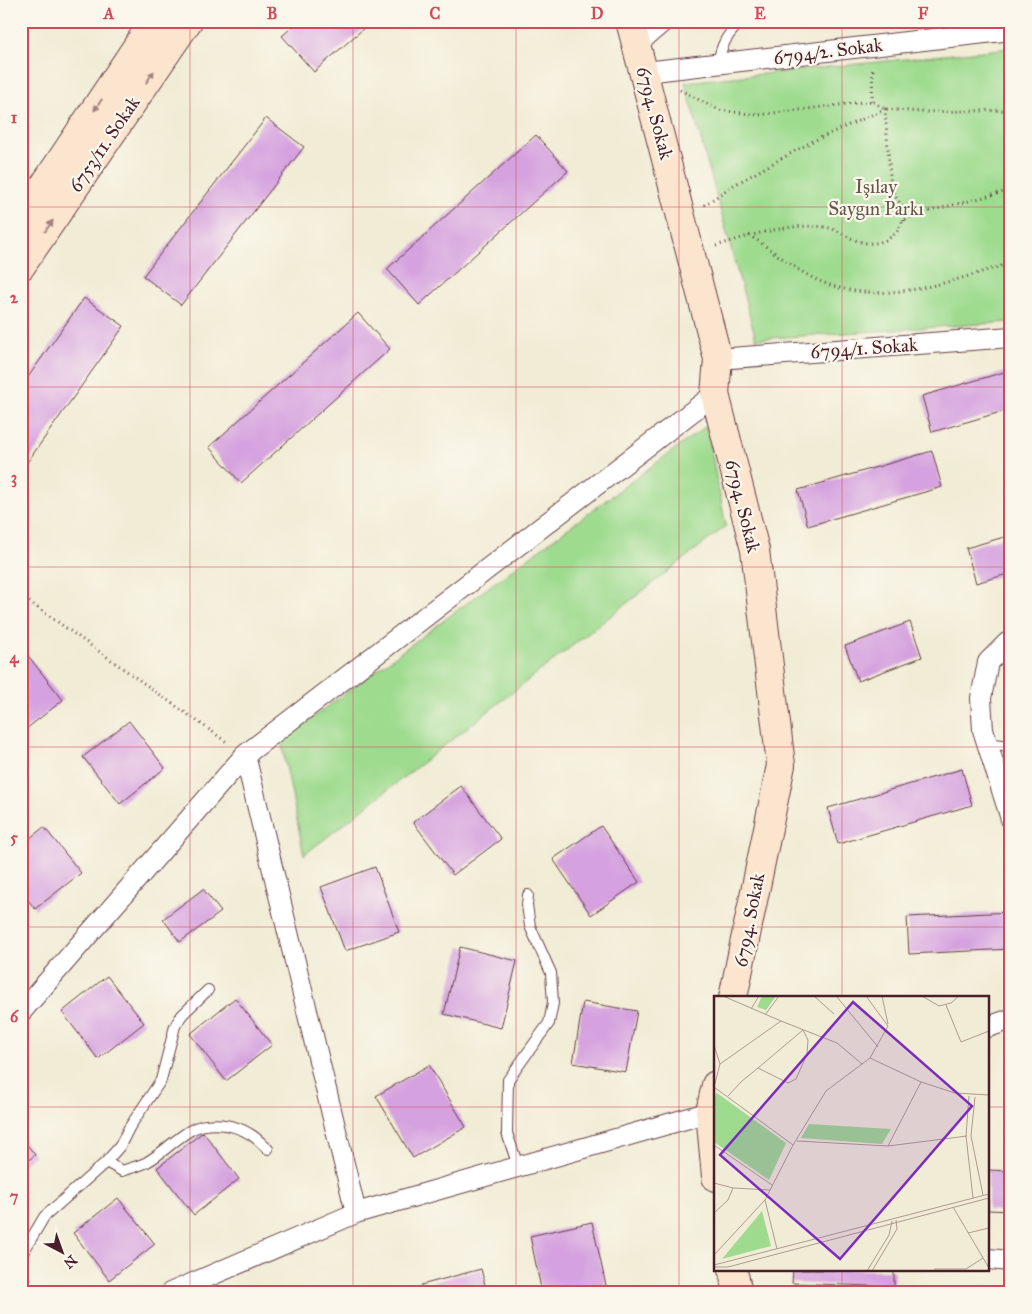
<svg xmlns="http://www.w3.org/2000/svg" width="1032" height="1314" viewBox="0 0 1032 1314" font-family="'IM FELL Great Primer',serif">
  <rect width="100%" height="100%" fill="#fbf7ec"/>
  <filter id="ink" filterUnits="userSpaceOnUse"><feTurbulence type="fractalNoise" baseFrequency=".02" numOctaves="2"/><feDisplacementMap in="SourceGraphic" scale="10" xChannelSelector="R" yChannelSelector="G"/><feConvolveMatrix kernelMatrix="1 2 1 2 8 2 1 2 1" color-interpolation-filters="sRGB"/></filter>
  <filter id="wash" filterUnits="userSpaceOnUse"><feTurbulence type="fractalNoise" baseFrequency=".0096" numOctaves="4" result="noise"/><feDisplacementMap in="SourceGraphic" scale="20" xChannelSelector="R" yChannelSelector="G"/><feGaussianBlur stdDeviation="1.12" result="paint"/><feColorMatrix in="noise" values="0 0 0 0 0 0 0 0 0 0 0 0 0 0 0 0 0 1.4 0 .05"/><feComposite in="paint" operator="in"/></filter>
  <g filter="url(#wash)">
    <rect width="100%" height="100%" fill="#f1ecd5"/>
    <path fill="#9fdb8f" stroke="#747d5d" d="M1011,48v274l-255,17 -71,-257z
      M706,426l20,100 -422,329 -23,-114z"/>
    <g id="blocks">
      <path fill="#d5a2df" d="M299,21h73l-58,51 -32,-36z
        M266,118l38,29 -123,158 -38,-29z
        M536,135l32,36 -149,134 -32,-36z
        M84,298l40,28 -103,145v-84z
        M358,313l32,36 -149,134 -32,-36z
        M1011,370v39l-79,23 -10,-36z
        M932,451l10,36 -134,39 -10,-36z
        M1011,535v38l-35,10 -10,-35z
        M910,622l12,35 -64,24 -13,-35z
        M26,653l37,47 -42,33v-76z
        M129,721l36,47 -45,36 -37,-47z
        M962,769l10,36 -134,39 -10,-36z
        M461,786l40,53 -48,36 -40,-53z
        M601,826l38,56 -48,33 -38,-56z
        M44,827l37,46 -46,36 -14,-18v-46z
        M375,867l24,65 -54,19 -24,-64z
        M203,889l18,23 -41,30 -17,-23z
        M1011,912v37l-102,5 -2,-37z
        M460,947l57,14 -16,67 -57,-14z
        M107,976l37,47 -46,36 -36,-47z
        M235,998l37,47 -46,36 -36,-47z
        M583,1002l54,9 -11,61 -53,-9z
        M429,1065l37,62 -53,31 -37,-62z
        M203,1132l36,47 -45,36 -37,-47z
        M21,1137l14,18 -14,11z
        M988,1170l23,1v40l-23,-1z
        M118,1198l37,46 -46,36 -36,-47z
        M592,1222l15,68 -11,3h-54l-12,-57z
        M481,1269l6,24h-64l-2,-8z
        M793,1270h101v17l-102,-4z
        M924,1290l22,1v2h-22z"/>
    </g>
  </g>
  <g filter="url(#ink)">
    <use href="#blocks" fill-opacity="0" stroke="#633e44" stroke-width="1"/>
    <g fill="none" stroke-linecap="round" stroke-linejoin="round">
      <defs>
        <path id="lane" d="M718,64c3,-19 9,-30 24,-43
          M986,743l25,3
          M106,1162l16,9c8,-3 18,-5 25,-9 16,-9 28,-23 44,-32 17,-10 43,-6 59,4 7,4 12,10 18,15
          M518,1166l-11,-33 1,-53 41,-57 4,-20 -2,-30 -21,-47 -3,-21 1,-10
          M21,1256l23,-39 62,-55 14,-16 9,-18 32,-48 14,-54 7,-11 26,-25"/>
        <path id="street" d="M637,44l27,-23
          M645,72l366,-42
          M718,359l293,-22
          M1011,642l-4,1 -19,19 -7,36 2,32 28,89
          M21,1012l224,-257
          M988,1027l23,-8
          M356,1213l-111,-458 470,-361
          M988,1259l23,2
          M170,1293l186,-80 354,-101"/>
        <path id="secondary" d="M630,21l88,338 -3,35 40,156 26,215 -48,233
          M21,220l133,-199
          M21,266l167,-245
          M716,1085l-6,27 6,65
          M733,1270l5,23"/>
      </defs>
      <use href="#lane" stroke="#633e44" stroke-width="12"/>
      <use href="#street" stroke="#633e44" stroke-width="22"/>
      <use href="#secondary" stroke="#633e44" stroke-width="30"/>
      <path stroke="#633e44" stroke-width="3" stroke-dasharray="1 4" stroke-linecap="butt" d="M680,90l39,20 39,5 114,-14 13,8 37,3 89,-2
        M872,101l1,-34
        M704,205l30,-20 79,-44 72,-32 6,80 12,19 1,13
        M749,235c22,14 41,31 64,43 65,32 134,4 198,-15
        M716,246c35,-11 71,-23 108,-19 18,2 28,18 51,16 9,-1 18,-6 23,-13 2,-3 3,-7 6,-10 3,-2 10,-4 14,-6l93,-24
        M21,596l207,147"/>
      <use href="#lane" stroke="#fff" stroke-width="10"/>
      <use href="#street" stroke="#fff" stroke-width="20"/>
      <use href="#secondary" stroke="#fbe5cf" stroke-width="28"/>
    </g>
    <defs><path id="oneway-solid" d="M-6-.8H1V-3.2L6.5 0L1 3.2V.8H-6Z" transform="scale(1.25)"/></defs>
    <g fill="#a2827d">
      <use href="#oneway-solid" transform="translate(150 77) rotate(-56)"/>
      <use href="#oneway-solid" transform="translate(98 105) rotate(124)"/>
      <use href="#oneway-solid" transform="translate(49 226) rotate(-56)"/>
    </g>
  </g>
  <path fill="none" stroke="#d1495b" stroke-width="1" stroke-opacity="0.55" d="M190,21v1272M353,21v1272M516,21v1272M679,21v1272M842,21v977M21,207h990M21,387h990M21,567h990M21,747h990M21,927h990M21,1107h695M988,1107h23M842,1270v23"/>
  <g text-anchor="middle" dominant-baseline="central" stroke-width="4.5" stroke-linejoin="round" paint-order="stroke">
    <g font-size="19" fill="#4a1f2b" stroke="#fbf7ec">
      <text transform="translate(828 51) rotate(-7)">6794/2. Sokak</text>
      <text transform="translate(655 113) rotate(75)">6794. Sokak</text>
      <text transform="translate(104 144) rotate(-56)">6753/11. Sokak</text>
      <text transform="translate(864 348) rotate(-4)">6794/1. Sokak</text>
      <text transform="translate(743 506) rotate(76)">6794. Sokak</text>
      <text transform="translate(749 920) rotate(-79)">6794. Sokak</text>
    </g>
    <g font-size="19" fill="#645749" stroke="#fbf7ec">
      <text x="876" y="186">Işılay<tspan x="876" dy="22">Saygın Parkı</tspan></text>
    </g>
  </g>
  <g transform="translate(714 996)">
    <rect width="275" height="275" fill="#f1ecd5"/>
    <path d="M48,0h14l-10,14 -9,-3zM3,97l69,50 -17,37 -55,-38v-46zM95,128l82,5 -9,15 -81,-6zM48,215l9,35 -49,13z" fill="#9fdb8f"/>
    <path fill="none" stroke="#ae9a91" stroke-width="1" d="M9,0l58,25M100,0l20,18M152,0l22,30M168,0l6,28M208,0l17,10 12,-3 8,-7M123,1l41,50M232,9l15,37 28,-11M37,13l8,-13M51,19l14,-19M0,49l6,19 -6,23M156,62l51,24 34,11 34,2M6,68l61,-43 56,22 25,21M0,91l79,58M14,100l14,-15 16,-13 45,-38 5,10 -1,14 -11,25 -8,4 -30,-15M255,100l-3,40 7,62M261,101l-4,39 12,59M83,145l91,5 33,-64M0,149l58,40M174,150l79,-10M0,187l19,5 37,2M51,204l12,49M239,211l36,61M0,217l14,-13 5,-12M254,237l21,-5M0,259l51,-55 28,-55 33,-54 44,-33 18,-32M0,269l275,-71M0,271h14l261,-69M220,273h32l17,-11M153,275l22,-36 3,-14M158,275l25,-42 -1,-9"/>
    <path fill="#7b2cbf" fill-opacity="0.15" stroke="#7b2cbf" stroke-width="2.5" d="M139,6l119,104 -132,153 -120,-104z"/>
    <rect width="275" height="275" fill="none" stroke="#4a1f2b" stroke-width="2.5"/>
  </g>
  <rect width="1032" height="1314" fill="none" stroke="#fbf7ec" stroke-width="55"/>
  <g transform="translate(62 1252) rotate(139)" stroke="#fbf7ec" stroke-width="4" paint-order="stroke">
  <path d="M0-4L9 19L0 12L-9 19Z" fill="#4a1f2b"/>
  <text y="-8" font-size="14" font-weight="bold" text-anchor="middle" fill="#4a1f2b">N</text>
  </g>
  <rect x="28" y="28" width="976" height="1258" fill="none" stroke="#d1495b" stroke-width="2"/>
  <g font-size="16" text-anchor="middle" font-weight="bold" fill="#d1495b">
    <text x="109" y="19">A</text>
    <text x="272" y="19">B</text>
    <text x="435" y="19">C</text>
    <text x="597" y="19">D</text>
    <text x="760" y="19">E</text>
    <text x="923" y="19">F</text>
    <text x="14" y="123">1</text>
    <text x="14" y="303">2</text>
    <text x="14" y="483">3</text>
    <text x="14" y="663">4</text>
    <text x="14" y="843">5</text>
    <text x="14" y="1022">6</text>
    <text x="14" y="1202">7</text>
  </g>
</svg>
